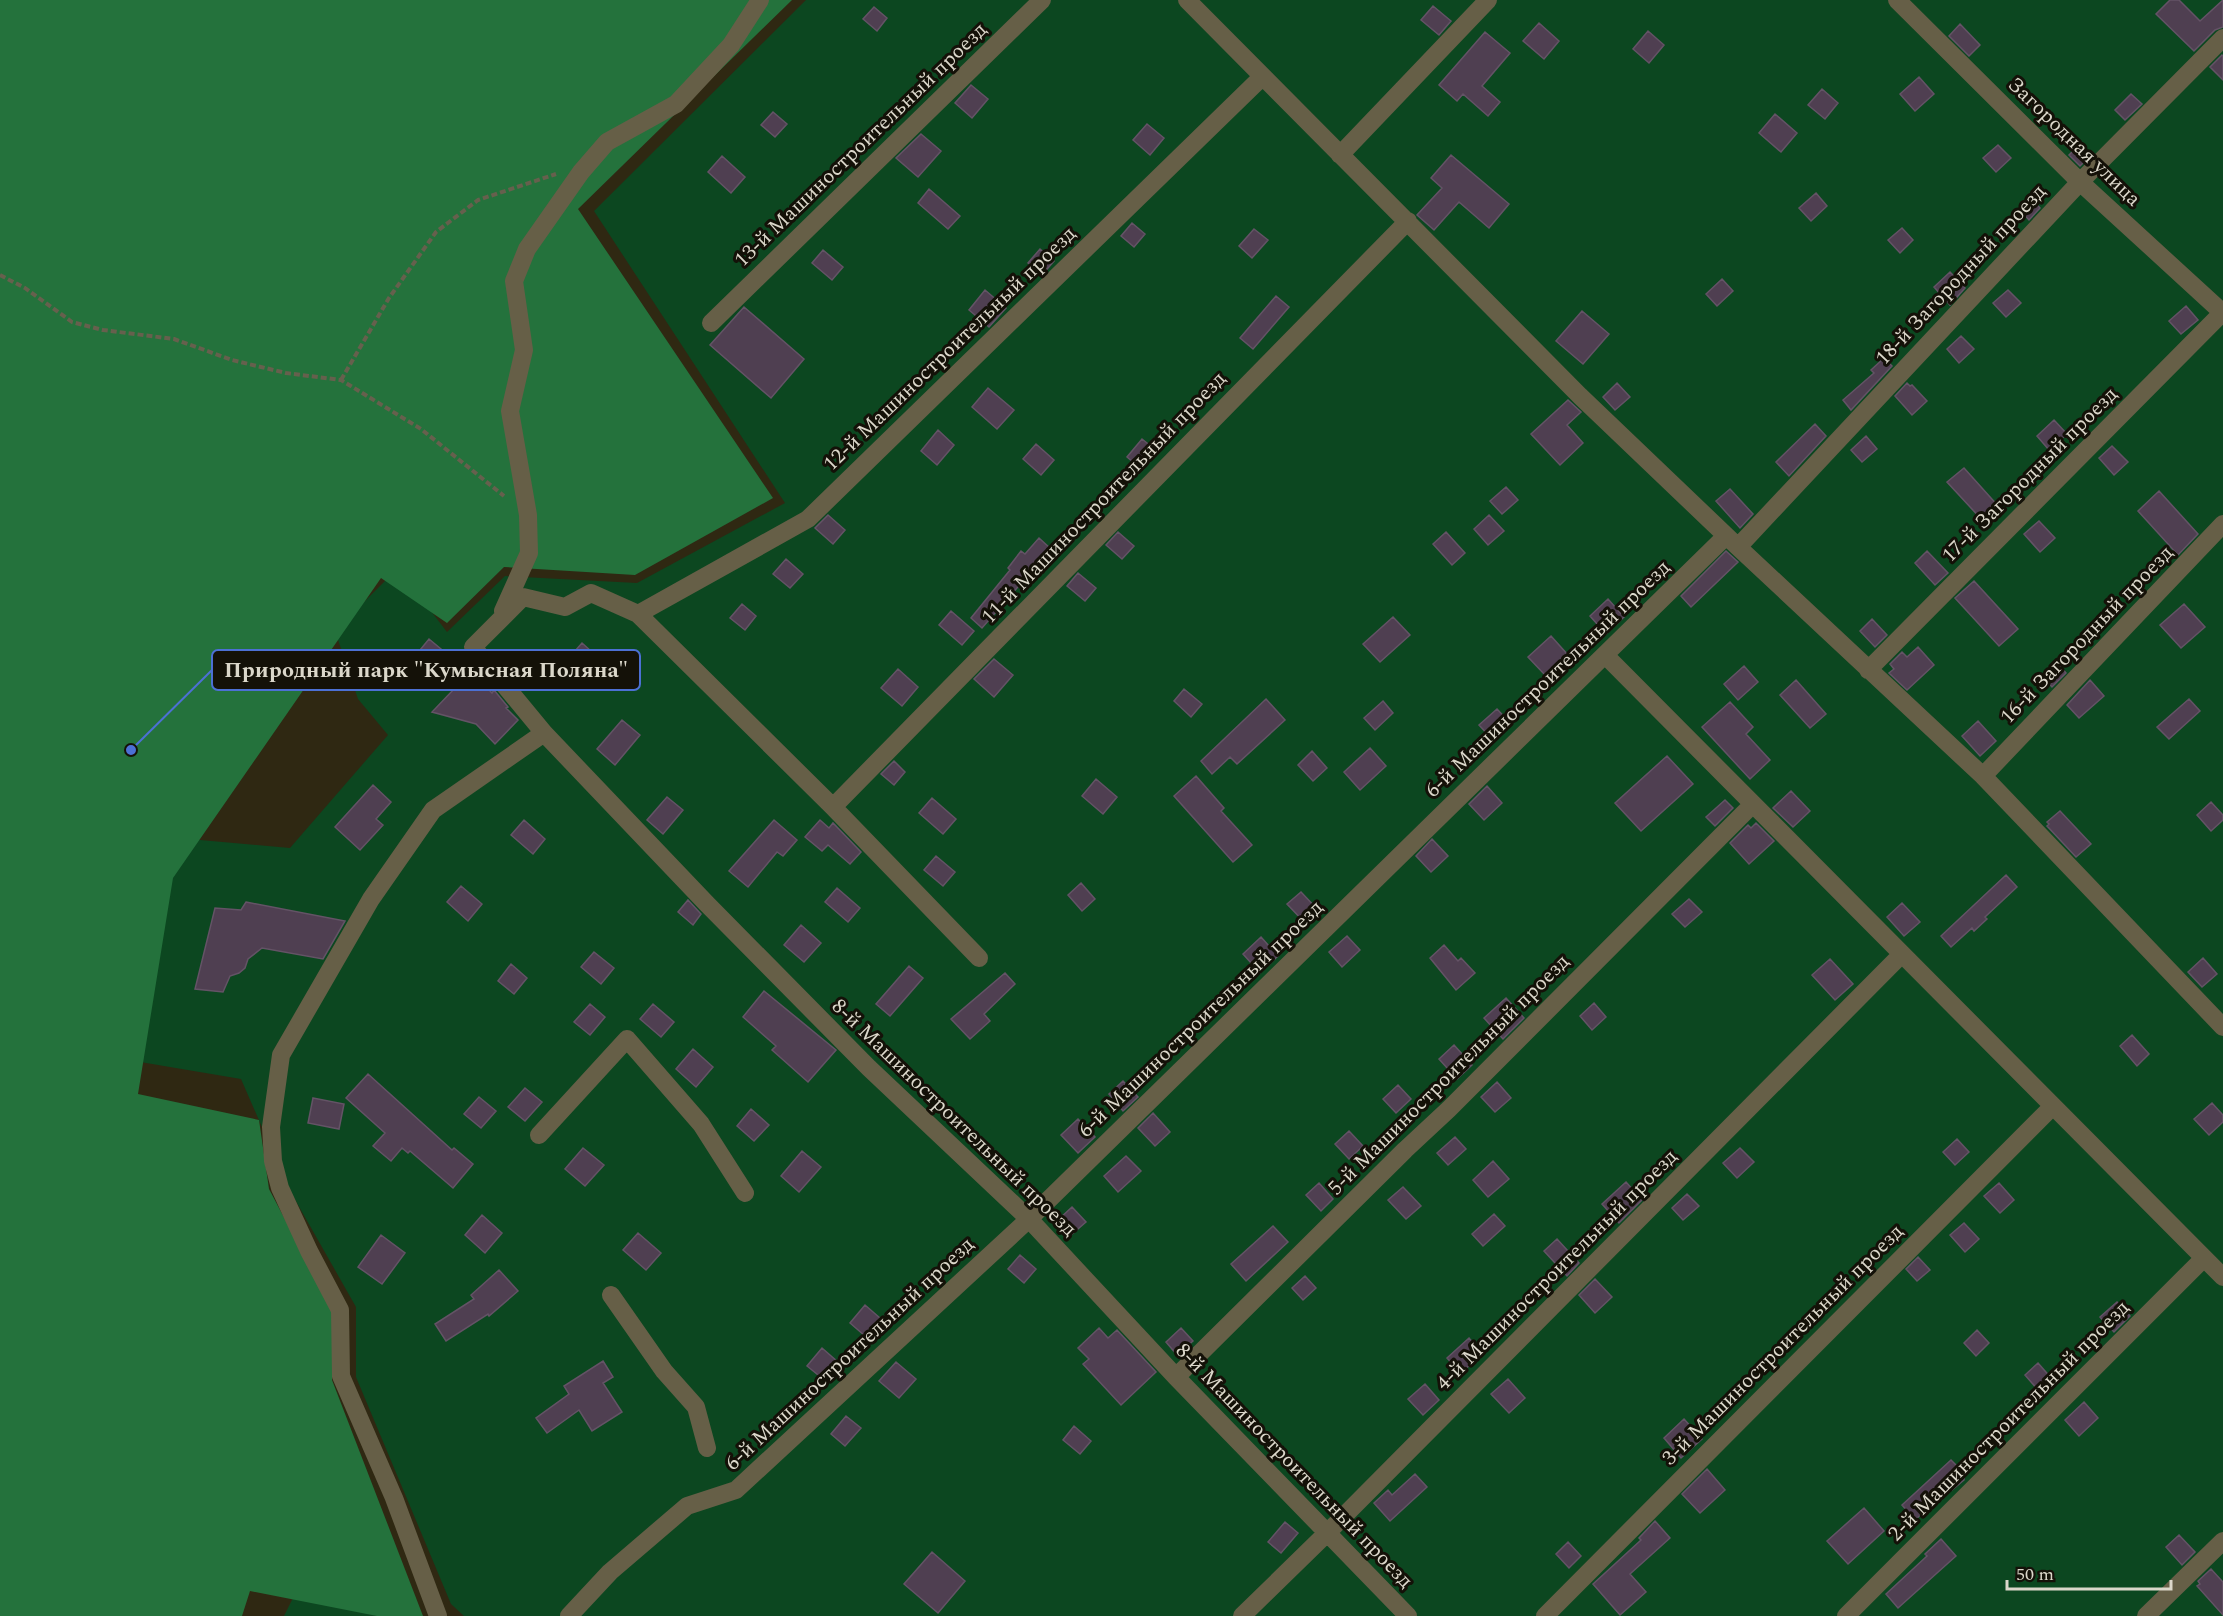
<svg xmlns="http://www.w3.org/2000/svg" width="2223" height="1616" viewBox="0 0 2223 1616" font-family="Spectral,serif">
  <rect width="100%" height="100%" fill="#2f2812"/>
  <path fill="#0c4720" d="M806,0h1417v1616h-1759l-13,-12 -95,-227v-70l-67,-118 -48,-110 -237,-40 40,-213 246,22 98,-113 -30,-36 -23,-68 63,-63 49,64 58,-56 132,7 148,-80 -191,-292z
    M296,1592l82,24h-94z"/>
  <path fill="#24723c" d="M0,0h792l-214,209 195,289 -138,77 -131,-8 -57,56 -66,-45 -208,300 -35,216 121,26 10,69 66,125 -3,66 91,236h-46l-127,-25 -8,25h-242z"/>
  <path fill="#4f3f51" stroke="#645366" stroke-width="1.5" d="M2170,0h9l21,21 23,-21v27l-8,3 -21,21 -38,-37z
    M1433,6l18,15 -12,14 -18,-15z
    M874,7l13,11 -10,13 -14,-12z
    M1539,23l20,18 -15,18 -21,-18z
    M1960,24l20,21 -11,11 -20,-20z
    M1648,31l16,14 -15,18 -16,-14z
    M1485,32l25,21 -28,33 18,16 -12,14 -25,-22 -6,7 -18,-16z
    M2222,55l1,1v24l-13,-13z
    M1919,77l15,17 -19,17 -15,-17z
    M971,85l17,14 -16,19 -17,-15z
    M1822,89l16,14 -13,16 -17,-14z
    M2131,94l11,10 -17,16 -10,-10z
    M773,112l14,12 -12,13 -14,-12z
    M1775,114l22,19 -16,19 -22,-19z
    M1147,124l17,14 -14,17 -17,-15z
    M921,134l20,17 -23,26 -22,-19z
    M1998,145l13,13 -15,14 -13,-14z
    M2078,146l11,11 -9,9 -11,-11z
    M1451,155l58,49 -20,24 -30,-26 -25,28 -17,-15 25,-27 -11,-10z
    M722,156l23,21 -14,16 -23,-21z
    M929,189l31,27 -12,13 -30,-26z
    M1816,193l11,13 -16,15 -12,-13z
    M2031,198l9,10 -11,12 -10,-11z
    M1132,223l13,11 -11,13 -13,-11z
    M1902,228l11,12 -13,13 -12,-13z
    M1254,229l14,11 -16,18 -13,-12z
    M1040,249l14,12 -12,14 -14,-12z
    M823,250l20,17 -11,13 -20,-17z
    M1950,272l15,16 -15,17 -16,-18z
    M1722,279l11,12 -16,15 -11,-12z
    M985,290l21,18 -17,19 -20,-17z
    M2008,290l13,13 -15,14 -13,-14z
    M1276,296l13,11 -36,42 -13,-11z
    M2186,306l12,14 -17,14 -12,-13z
    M744,307l60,52 -33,39 -61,-53z
    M1582,311l27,23 -26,30 -27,-23z
    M1961,336l13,13 -15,14 -12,-14z
    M1884,358l8,8 -41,44 -8,-10 31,-27 -3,-3z
    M1617,383l13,14 -15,13 -12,-13z
    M1907,383l3,3 2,-1 15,16 -15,14 -17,-19z
    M988,388l26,22 -17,19 -25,-22z
    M1568,400l13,12 -14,13 16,18 -23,22 -29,-31z
    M2054,420l13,14 -18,16 -12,-14z
    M1815,424l11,12 -37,40 -13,-14z
    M938,430l16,15 -17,20 -16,-14z
    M1866,436l11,13 -15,13 -11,-12z
    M1142,439l15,12 -16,18 -14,-12z
    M1036,444l18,16 -13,15 -18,-16z
    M2112,446l16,16 -14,13 -15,-17z
    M1964,468l35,39 -16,14 -36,-39z
    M1506,487l12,13 -16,14 -12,-13z
    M1730,489l23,25 -13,14 -24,-27z
    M2159,491l39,43 -20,21 -40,-44z
    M828,515l17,15 -12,14 -18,-16z
    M1489,515l15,16 -16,14 -14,-16z
    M2039,521l16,17 -15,14 -16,-18z
    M1118,532l16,14 -12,13 -16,-14z
    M1446,532l19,21 -13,12 -19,-21z
    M1039,538l12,11 -69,79 -11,-10 39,-48 -2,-2 13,-17 4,3z
    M1726,551l12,11 -47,45 -10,-11z
    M1927,551l21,22 -13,12 -20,-22z
    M786,559l17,15 -13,14 -17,-14z
    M1078,573l18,15 -11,13 -18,-15z
    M1974,581l44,48 -19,17 -44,-48z
    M1608,599l16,18 -18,17 -16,-18z
    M742,604l14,12 -11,14 -15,-12z
    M2184,604l21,23 -24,21 -21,-23z
    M951,611l23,20 -12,14 -23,-20z
    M1393,617l17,18 -30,27 -17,-18z
    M1872,619l15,16 -12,12 -15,-16z
    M1551,636l17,19 -23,20 -17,-18z
    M429,639l41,34 1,-2 21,22 2,-3 14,17 -2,1 12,12 -23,24 -19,-20 -44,-12 23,-24 -39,-33z
    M582,643l20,18 -13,16 -21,-18z
    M1918,647l16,18 -27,25 -18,-17 5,-4 -4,-5 12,-12 5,5z
    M994,659l19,16 -19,22 -20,-18z
    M2059,665l7,8 -14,14 -8,-9z
    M1744,666l14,16 -20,18 -14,-16z
    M898,669l20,18 -16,19 -21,-18z
    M1796,680l30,34 -16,14 -30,-33z
    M2090,680l14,16 -25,22 -12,-13z
    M1184,689l18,15 -11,13 -17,-16z
    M1266,699l19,21 -48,44 -7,-7 -18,17 -11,-13z
    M2189,699l11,12 -31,28 -12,-12z
    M1383,701l10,12 -18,17 -11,-12z
    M1730,702l23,25 -7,7 24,26 -20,19 -48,-52z
    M1497,709l13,14 -18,16 -13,-14z
    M622,720l18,15 -25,30 -18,-16z
    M1978,721l18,20 -16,15 -18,-20z
    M1370,748l16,18 -26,24 -16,-18z
    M1312,751l15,17 -14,13 -15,-16z
    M1667,756l26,28 -52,47 -26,-28z
    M894,761l11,11 -11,13 -13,-11z
    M1196,776l28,32 -3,3 31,34 -19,17 -59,-66z
    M1096,779l21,18 -14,17 -21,-18z
    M373,785l18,17 -15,17 7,6 -23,25 -25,-23z
    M1487,786l15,17 -18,17 -15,-16z
    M1791,791l19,20 -17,16 -20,-19z
    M667,797l16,13 -20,24 -16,-14z
    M932,798l24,21 -13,15 -24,-21z
    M1725,800l8,8 -18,18 -9,-9z
    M2211,802l12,13v5l-12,11 -14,-16z
    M2060,811l31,33 -15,13 -29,-31 2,-2 -2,-2z
    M524,820l21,19 -12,15 -22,-19z
    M774,820l23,20 -14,16 -6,-4 -29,35 -19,-16z
    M820,820l9,8 4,-5 28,29 -11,12 -22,-19 -6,6 -17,-14z
    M1756,823l18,18 -25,23 -19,-21 18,-18 3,3z
    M1432,839l16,17 -17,16 -15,-16z
    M936,856l19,16 -12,14 -19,-16z
    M2006,875l11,12 -32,30 2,2 -13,12 -2,-3 -21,19 -10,-11z
    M1081,883l14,16 -13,12 -14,-16z
    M461,886l21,18 -14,17 -21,-19z
    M837,888l23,20 -12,14 -23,-20z
    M1301,892l17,18 -13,13 -18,-19z
    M1689,899l13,13 -17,15 -13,-13z
    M688,900l13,14 -8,11 -15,-13z
    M246,902l99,19 -22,38 -61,-11 -14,11 -3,9 -6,5 -9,3 -7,16 -28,-3 20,-81 26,2z
    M1902,903l18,19 -16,14 -17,-19z
    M801,925l20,18 -17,19 -20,-17z
    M1347,936l13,14 -18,17 -13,-15z
    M1261,937l17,19 -18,17 -17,-19z
    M1444,945l14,16 3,-3 14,15 -19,17 -26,-32z
    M594,952l20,16 -13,16 -20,-17z
    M2203,958l14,16 -15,13 -14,-15z
    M1830,959l23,25 -18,16 -23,-25z
    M511,964l16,14 -13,16 -16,-13z
    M909,966l14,12 -33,38 -14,-12z
    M1005,973l10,11 -31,30 6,7 -20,18 -19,-20z
    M764,991l72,59 -28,32 -36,-32 4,-4 -33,-29z
    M1506,998l18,20 -21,21 -19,-21z
    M1594,1003l12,14 -14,13 -12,-14z
    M590,1004l15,13 -15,18 -16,-13z
    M653,1004l21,18 -13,15 -21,-18z
    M2132,1035l17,19 -12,12 -17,-20z
    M1454,1045l18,20 -15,14 -18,-20z
    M693,1049l20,18 -17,20 -20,-18z
    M368,1074l84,76 2,-2 19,16 -20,24 -43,-37 -2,2 -6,-5 -11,13 -18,-15 12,-13 -39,-35z
    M1123,1081l15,16 -15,14 -14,-17z
    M1497,1082l14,16 -16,14 -14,-15z
    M1398,1085l13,14 -15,14 -13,-14z
    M525,1088l17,14 -17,19 -17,-14z
    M479,1097l17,14 -15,17 -17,-14z
    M313,1098l31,6 -5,25 -31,-6z
    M2212,1103l11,12v7l-14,13 -15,-16z
    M751,1109l18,16 -15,16 -17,-15z
    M1153,1113l17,19 -15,14 -17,-18z
    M1078,1119l17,18 -17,16 -17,-18z
    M1349,1131l14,15 -14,13 -14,-15z
    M1455,1137l11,12 -18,16 -11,-12z
    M1957,1139l12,13 -14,13 -12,-13z
    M583,1148l21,17 -19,21 -20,-17z
    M1740,1148l14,14 -17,16 -14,-15z
    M802,1151l19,16 -22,25 -18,-16z
    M1126,1156l15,15 -23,21 -14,-16z
    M1493,1161l16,18 -21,18 -15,-17z
    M1626,1182l16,18 -23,23 -17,-19z
    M1319,1183l14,16 -12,12 -15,-16z
    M1999,1183l15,17 -14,13 -16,-17z
    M1403,1187l18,19 -15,13 -18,-19z
    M1687,1194l12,12 -16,14 -11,-12z
    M1072,1207l14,15 -15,13 -13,-15z
    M1494,1214l11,12 -22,20 -11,-12z
    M482,1215l20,18 -17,20 -20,-18z
    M1964,1223l15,16 -14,13 -15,-17z
    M1273,1226l15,16 -42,39 -15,-17z
    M638,1233l23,20 -15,17 -23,-20z
    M381,1235l24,18 -23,31 -24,-17z
    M1557,1239l22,24 -12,13 -23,-25z
    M1020,1255l16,14 -12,14 -16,-14z
    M1918,1257l12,13 -13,11 -11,-12z
    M499,1270l19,21 -29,25 -1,-2 -42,27 -11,-17 39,-25 -3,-4z
    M1305,1276l11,12 -13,12 -11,-12z
    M1595,1279l17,18 -17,16 -16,-18z
    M2117,1302l13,14 -16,16 -14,-15z
    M865,1305l15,13 -15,18 -15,-13z
    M1099,1328l9,10 9,-8 39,42 -35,33 -38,-41 6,-5 -11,-11z
    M1181,1328l12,13 -16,14 -11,-13z
    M1977,1330l12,13 -13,13 -12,-13z
    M1469,1338l13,16 -21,19 -14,-15z
    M822,1348l16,14 -15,17 -16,-13z
    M603,1361l10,16 -10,6 19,29 -30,19 -13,-21 -32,23 -11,-15 33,-24 -5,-8z
    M896,1362l20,17 -17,19 -20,-17z
    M2038,1363l14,16 -13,12 -14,-16z
    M1508,1379l17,19 -16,15 -18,-19z
    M1425,1384l14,16 -16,15 -15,-16z
    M2084,1402l14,16 -19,18 -14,-16z
    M846,1416l15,12 -16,18 -14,-12z
    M1684,1419l18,20 -21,19 -17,-20z
    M1074,1426l17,15 -11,13 -17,-14z
    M1951,1460l13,13v7l-12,10 -2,-2 -35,32 -13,-15z
    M1707,1469l18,21 -25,23 -18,-19z
    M1415,1474l12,13 -37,34 -16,-18 14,-13 4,5z
    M1864,1508l20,23 -36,33 -21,-23z
    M1655,1521l15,17 -40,36 16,18 -26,23 -27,-31 48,-44 -2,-2z
    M1285,1522l13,11 -17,20 -13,-11z
    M2179,1535l16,17 -13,13 -16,-18z
    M1941,1539l15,17 -58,52 -12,-14 41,-38 -2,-2z
    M1568,1542l13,14 -12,12 -13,-14z
    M932,1552l33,29 -27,32 -34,-29z
    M2211,1569l12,13v33l-26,-29 3,-2 -2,-3z"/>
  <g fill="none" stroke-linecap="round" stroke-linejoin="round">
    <path stroke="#66604d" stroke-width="4" stroke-dasharray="6 3" stroke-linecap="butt" d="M0,275l25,13 47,34 31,8 71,9 58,21 54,13 55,7 80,49 83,67
      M341,380l48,-82 47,-66 42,-32 78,-26"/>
    <path stroke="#665f47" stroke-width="18" d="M1187,0l393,396 158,151 245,229 240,251
      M1897,0l183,182 143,131
      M1340,155l148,-155
      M711,323l331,-323
      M1738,547l342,-365 143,-144
      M503,611l26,-58 -1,-38 -18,-104 14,-61 -10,-69 13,-32 54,-77 26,-30 69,-38 55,-59 29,-45
      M638,614l170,-95 454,-442
      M1605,655l618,622
      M1868,670l355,-358
      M1983,776l240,-252
      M833,807l575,-586
      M979,958l-146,-151 -195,-193 -47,-21 -26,14 -42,-10 -50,50 71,86 163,171 162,164 160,151 147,158 232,239
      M539,1135l88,-96 74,85 44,69
      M611,1295l53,76 32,36 11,41
      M1176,1377l229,-227 44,-41 304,-305
      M438,1616l-44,-118 -53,-122 -1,-66 -31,-59 -29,-63 -7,-27 -2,-34 10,-72 90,-156 62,-89 111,-77
      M569,1616l41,-44 77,-66 49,-16 293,-271 697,-683
      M1242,1616l85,-83 575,-579
      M1545,1616l508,-510
      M1846,1616l358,-358
      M2146,1616l77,-75"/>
  </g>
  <g text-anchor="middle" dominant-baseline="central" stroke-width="6" stroke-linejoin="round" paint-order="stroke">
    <g font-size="21" fill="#dbd7ca" stroke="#141108">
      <text transform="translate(2074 142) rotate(44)">Загородная улица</text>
      <text transform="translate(861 145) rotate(-44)">13-й Машиностроительный проезд</text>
      <text transform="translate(1961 275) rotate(-47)">18-й Загородный проезд</text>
      <text transform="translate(950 349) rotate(-44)">12-й Машиностроительный проезд</text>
      <text transform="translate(2030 475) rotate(-45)">17-й Загородный проезд</text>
      <text transform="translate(1104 498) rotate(-46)">11-й Машиностроительный проезд</text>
      <text transform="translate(2087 635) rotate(-46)">16-й Загородный проезд</text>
      <text transform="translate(1548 679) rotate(-44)">6-й Машиностроительный проезд</text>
      <text transform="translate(1201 1019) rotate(-44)">6-й Машиностроительный проезд</text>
      <text transform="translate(1449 1075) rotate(-45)">5-й Машиностроительный проезд</text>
      <text transform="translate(954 1118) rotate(44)">8-й Машиностроительный проезд</text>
      <text transform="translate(1557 1270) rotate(-45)">4-й Машиностроительный проезд</text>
      <text transform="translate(1783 1345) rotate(-45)">3-й Машиностроительный проезд</text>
      <text transform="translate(850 1354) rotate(-43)">6-й Машиностроительный проезд</text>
      <text transform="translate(2009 1421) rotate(-45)">2-й Машиностроительный проезд</text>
      <text transform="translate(1294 1466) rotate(46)">8-й Машиностроительный проезд</text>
    </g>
  </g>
  <path fill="none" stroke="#4c70d4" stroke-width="2" d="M131 750L212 670"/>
  <circle fill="#4c70d4" stroke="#141108" stroke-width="2" cx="131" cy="750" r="6"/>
  <rect fill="#141108" stroke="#4c70d4" stroke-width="2" x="212" y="650" width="428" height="40" rx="6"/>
  <g font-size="22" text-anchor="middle" font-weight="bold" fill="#dbd7ca">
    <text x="426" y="677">Природный парк "Кумысная Поляна"</text>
  </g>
  <path d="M2007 1580v9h164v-9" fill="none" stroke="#dbd7ca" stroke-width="3"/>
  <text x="2016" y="1580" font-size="18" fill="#dbd7ca" stroke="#141108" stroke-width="4.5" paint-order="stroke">50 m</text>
</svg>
